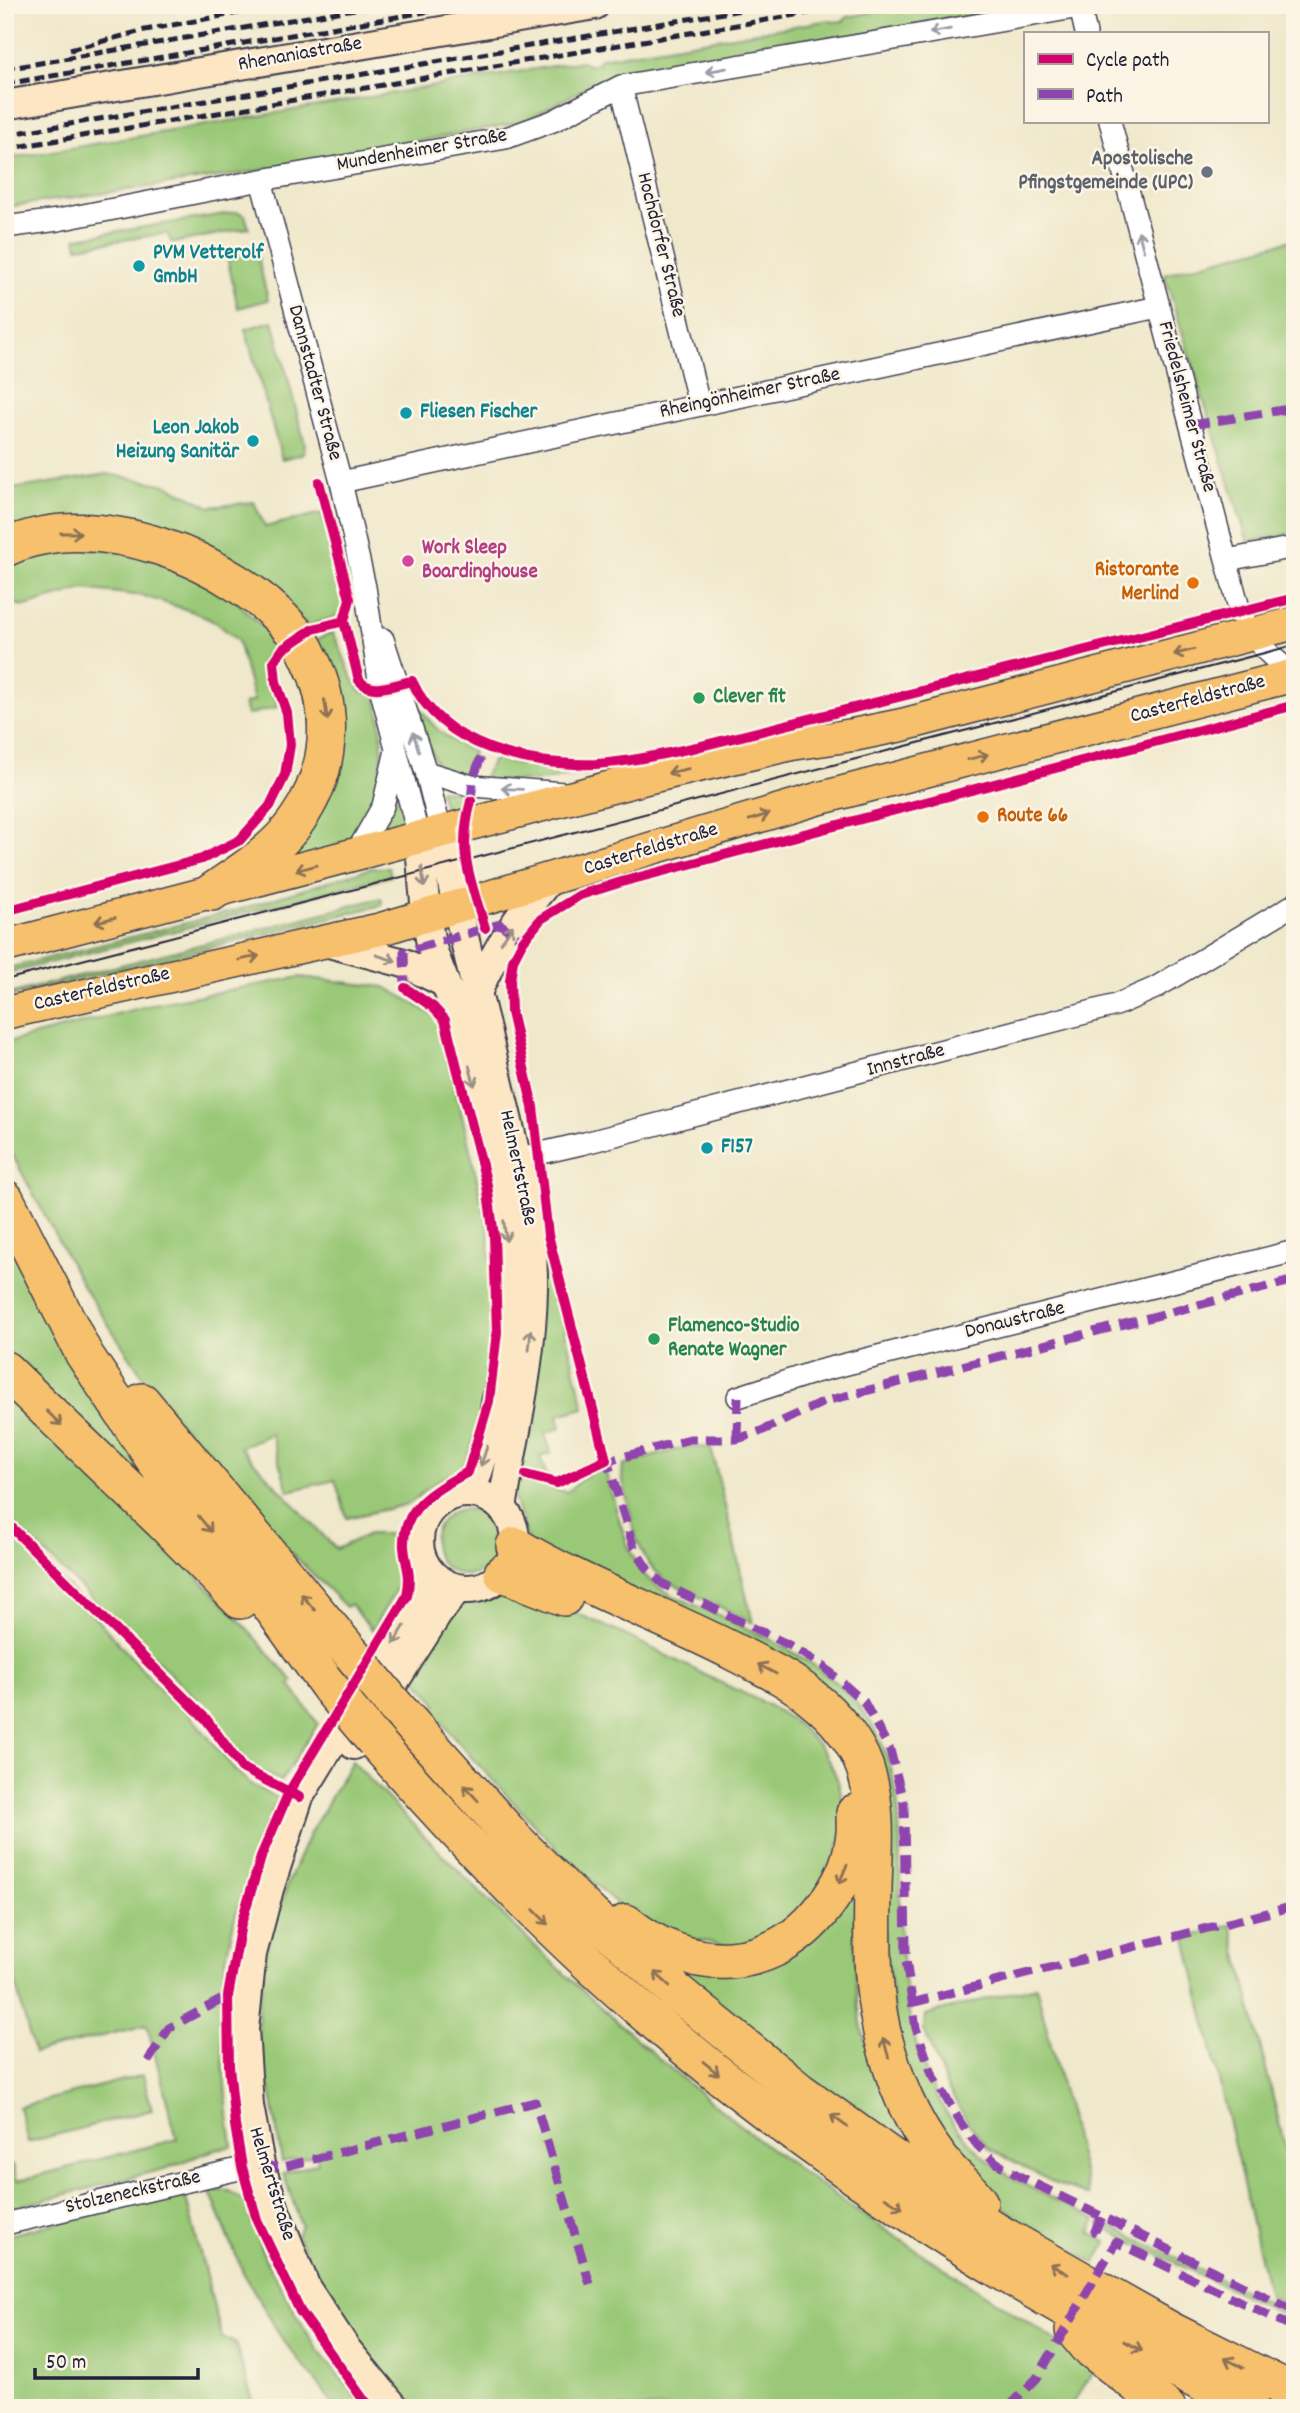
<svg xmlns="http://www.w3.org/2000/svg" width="1300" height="2413" viewBox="0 0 1300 2413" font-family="Dekko,sans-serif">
  <rect width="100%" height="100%" fill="#fcf5e5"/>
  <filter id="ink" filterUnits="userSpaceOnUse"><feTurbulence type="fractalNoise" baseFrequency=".0143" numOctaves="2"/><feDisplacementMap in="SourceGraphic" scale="14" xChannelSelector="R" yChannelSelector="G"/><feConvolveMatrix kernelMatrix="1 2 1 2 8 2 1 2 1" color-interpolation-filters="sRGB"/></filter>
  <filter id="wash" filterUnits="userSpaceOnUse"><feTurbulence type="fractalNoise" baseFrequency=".00686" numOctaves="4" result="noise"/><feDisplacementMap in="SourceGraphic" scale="28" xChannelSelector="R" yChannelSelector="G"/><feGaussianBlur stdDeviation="1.57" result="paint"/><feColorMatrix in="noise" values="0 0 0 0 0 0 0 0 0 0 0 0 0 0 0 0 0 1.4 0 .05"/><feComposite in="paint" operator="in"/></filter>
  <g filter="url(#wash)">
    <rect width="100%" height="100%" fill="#efe8cb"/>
    <path fill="#99c876" stroke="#5e7558" stroke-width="2" d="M910,5h103l-21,9 -388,64 -82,44 -276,51 -241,34v-48l577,-98 5,4 9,-1 5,-6 229,-38 3,2 10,-1 5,-4z
      M237,212l8,3 4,13 -77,15 -5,-10 -89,14 -2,-9z
      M1295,239v294l-47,9 -84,-268z
      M255,245l13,55 -30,8 -12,-56z
      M273,321l32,123 -2,10 -21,5 -37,-130z
      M107,474l60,11 43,22 44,-5 11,25 57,-14 24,92 -6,10 -32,11 -56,-51 -247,-42v-43z
      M127,549l90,34 66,63 -16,13 1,13 10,35 -31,8 -3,-11 10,-3 -16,-60 -21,-18 -23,-11 -50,-16 -60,-7 -59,17 -12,-2 -8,-12v-28l37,-14z
      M332,632c12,18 15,44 30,60h14c8,45 12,86 -11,127 -4,9 -8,16 -16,21 -16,10 -59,19 -78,26l43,-53v-172z
      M412,697c19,28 30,41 61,55l-9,27 -27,-14 -12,-27z
      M494,758c30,11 61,13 93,16l-51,7h-54z
      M396,785l12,40 -29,8z
      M439,790l23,2 -1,19 -15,3z
      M371,868h18l2,8 -386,98v-5l233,-59z
      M381,898l1,7 -377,93v-3z
      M300,977l85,10 54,31 49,208 5,79 -5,75 -11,50 -13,37 -6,5 -22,9 -27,23 -62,14 -12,-38 -47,11 -17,-57 -31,13 96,102 33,-15h31l6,39 -34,57 -22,-26 -4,3 -74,-73 -122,-147 -68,-102 -77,-144v-98l154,-40z
      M5,1230l183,290 -109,-96 -74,-72z
      M543,1242l41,166 -26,7 3,13 -16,5 6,20 -11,4 12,32 15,3 25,-21 13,-1c9,30 18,73 35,99 15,22 44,31 67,41 65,29 136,59 171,125 24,47 22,99 22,150 -1,99 8,214 94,280 30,23 68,37 102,54l-6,14 17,9 -12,21 -76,-44 -41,-30 -77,-119 -41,-328 -332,-200 -15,-47z
      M5,1387l221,218 67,76 -3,4 28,39 -37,57 -29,-14 -16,-15 -40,-54 -191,-183z
      M689,1446l22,2 42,175 -89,-43 -16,-17 -12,-24 -14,-62 1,-12z
      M434 1542a33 33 0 1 1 66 0a33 33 0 1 1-66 0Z
      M5,1517l162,180 9,1 59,72 18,16 25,12c-25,60 -49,121 -55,186 -4,54 2,109 9,162l-21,5 -44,17 -158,41 -4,-10v-33l8,-1 4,16 160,-42 -30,-114 -113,28 -21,-79 -8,2z
      M508,1589c72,21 138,56 205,90 29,14 64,27 88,49 17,14 32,35 38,57 13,40 -5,75 -17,113l-81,51 -98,-21 -87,-80 -84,-90 -40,-47 5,-7 -27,-32 49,-68z
      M352,1761c128,135 263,269 411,382 106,81 222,150 334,224l-28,41h-654l-51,-54 -42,-63 -25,-56 4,-10 -18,-52 35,-10 -2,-8 -34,7 -12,-74 -10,-5 -2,-74 8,-60 23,-69 20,-45z
      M856,1873c-1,67 -6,140 20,203 13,31 32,61 48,91l-258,-203 45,7z
      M1231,1925l64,263v119l-26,-11 -83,-358z
      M1036,1986l49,193 4,17 -33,-12 -66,-35 -22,-26 -21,-36 -23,-57 1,-15z
      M143,2075l9,35 -124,32 -9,-35z
      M184,2190l38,148 13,5 20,65h-250v-172z
      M209,2190l20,1 17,11 19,57 51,89 49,60h-28l-55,-69 -39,-67z
      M1100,2221l195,94v5l-180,-86 -16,-9z"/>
  </g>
  <g filter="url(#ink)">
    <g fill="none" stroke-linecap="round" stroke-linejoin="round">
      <defs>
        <path id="street" d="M621,86l78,318
          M1110,121l130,491c14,30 29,43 54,63
          M261,180l80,302 24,105 15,100 39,151
          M5,227l53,-7 203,-40 245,-42 47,-17 68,-35 459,-79 6,26
          M341,482l817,-175
          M1227,560l68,-13
          M383,639l43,133 15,60
          M426,772l46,14 92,7
          M355,855l28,-49 13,-56
          M503,1162l82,-19 531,-138 39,-17 140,-84
          M738,1397l77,-25 480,-121
          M5,2224l255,-60"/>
        <path id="secondary" d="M5,105l590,-100
          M441,832c17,83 37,165 57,248 16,68 36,138 35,208 -1,75 -19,147 -31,220
          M419,838c4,34 5,72 12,106 6,24 19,46 25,70 20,74 46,151 51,228 5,86 -7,171 -36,251
          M325,942l79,21 41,20
          M477,993c20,-47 39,-73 71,-112
          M419 1541a48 48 0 1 1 96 0a48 48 0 1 1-96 0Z
          M354,1745l83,-130 20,-26
          M395,2408l-48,-58 -41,-62 -30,-75 -16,-49 -11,-58 -5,-77 8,-75 17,-65 30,-92 118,-193 15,-29"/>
        <path id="primary" d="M5,946l637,-167 150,-35 61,-9 49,-10 393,-102
          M5,1013l376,-84 436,-130 478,-124"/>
        <path id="highway" d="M5,548c90,-44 228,12 289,84 7,8 12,18 16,27 26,52 21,113 -13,161 -21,31 -55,51 -85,72
          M5,1199l79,155 78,117 108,134 61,84
          M5,1370l158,152 77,78
          M142,1402l210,252
          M515,1546c71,42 150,70 223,108 25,13 52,25 73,43 23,18 44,43 54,71 13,39 9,80 8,120 -1,54 -2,111 14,163 12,43 31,83 60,117 10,12 24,21 32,35
          M503,1573l61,24
          M396,1707l122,136 73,72 87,78 121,98 196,140 176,100 124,62
          M375,1741c87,99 179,195 279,280 149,128 315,237 488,330 36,19 72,39 108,57
          M626,1923c63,52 146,52 198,-16 15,-19 27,-43 30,-67 2,-9 1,-18 1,-27
          M1074,2330l13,16 80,62"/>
      </defs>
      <use href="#street" stroke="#414051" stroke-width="24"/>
      <use href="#secondary" stroke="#414051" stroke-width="32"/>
      <use href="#primary" stroke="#414051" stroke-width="35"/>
      <use href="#highway" stroke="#414051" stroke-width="40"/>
      <use href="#street" stroke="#fff" stroke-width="21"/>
      <use href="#secondary" stroke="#fce6c4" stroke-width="28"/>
      <use href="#primary" stroke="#f7c06c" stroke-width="32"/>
      <use href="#highway" stroke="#f7c06c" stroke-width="37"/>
      <path stroke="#22223b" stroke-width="2" d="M5,980l1290,-335"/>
      <path stroke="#22223b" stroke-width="5" stroke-dasharray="10 5" stroke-linecap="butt" d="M70,50l75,-20 137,-25
        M5,69l373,-64
        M5,84l461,-79
        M5,135l766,-130
        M5,149l850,-144"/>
      <defs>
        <path id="highway-bridge" d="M352,1654l44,53
          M331,1689l44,52"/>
      </defs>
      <use href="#highway-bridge" stroke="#414051" stroke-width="40" stroke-linecap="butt"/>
      <use href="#highway-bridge" stroke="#f7c06c" stroke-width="37"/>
      <path stroke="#8e44ad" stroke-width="9" stroke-dasharray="18 9" stroke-linecap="butt" d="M1079,5l1,2 4,-2
        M1191,425l104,-17
        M471,801l2,-22 12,-33
        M410,992l-5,-4 -1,-36 96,-28 23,17
        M737,1439l1,-42
        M605,1454l29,94 14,22 15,14 126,61 34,21 41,36 26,48 14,54 2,156 10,68 16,46 30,51 16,21 19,17 24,14 274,134
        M600,1463l90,-24h47l22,-7 67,-31 469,-121
        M911,2003l384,-97
        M148,2061l21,-33 59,-32
        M260,2164l19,4 256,-66 55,182
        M5,2221l1,3
        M1097,2233l-2,-2 7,-14
        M1008,2408l29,-30 79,-136 179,86"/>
      <defs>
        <path id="cycleway" d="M319,482l31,117 -6,22
          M471,801c-14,53 -1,77 14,127
          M5,911l197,-52 38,-19 30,-34 15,-31 5,-30 -3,-32 -11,-31 -2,-20 9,-13 30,-20 31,-8 15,59c12,16 36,4 53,1 30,67 117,85 184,83 34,-2 68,-10 101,-17l598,-149
          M526,1475l31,8 49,-23 -58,-225 -15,-128 -22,-95 -1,-31 3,-21 10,-19 18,-22 39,-24 45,-14 670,-176
          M5,1521l201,198 36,49 57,29
          M373,2408l-10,-9 -63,-88 -43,-91 -15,-53 -7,-42 -6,-59 -1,-70 13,-72 21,-70 27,-62 118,-196c5,-25 -1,-27 -3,-49 -2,-41 33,-58 64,-75l21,-71 8,-69 -3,-96 -7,-51 -42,-165 -12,-13 -28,-19"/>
      </defs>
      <use href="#cycleway" stroke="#fcf5e5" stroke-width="15"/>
      <use href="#cycleway" stroke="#d6006c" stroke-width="10"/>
    </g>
    <defs><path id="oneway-shaft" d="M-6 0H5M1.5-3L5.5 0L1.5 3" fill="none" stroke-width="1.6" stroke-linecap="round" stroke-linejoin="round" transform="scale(1.75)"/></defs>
    <g stroke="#9c9ca7">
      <use href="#oneway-shaft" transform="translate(940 31) rotate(170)"/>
      <use href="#oneway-shaft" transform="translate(716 70) rotate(170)"/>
      <use href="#oneway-shaft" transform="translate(1141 241) rotate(-105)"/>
      <use href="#oneway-shaft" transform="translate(416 742) rotate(-107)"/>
      <use href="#oneway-shaft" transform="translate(512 789) rotate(-178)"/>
    </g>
    <g stroke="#8c7154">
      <use href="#oneway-shaft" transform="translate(71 533)"/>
      <use href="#oneway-shaft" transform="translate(1184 652) rotate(166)"/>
      <use href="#oneway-shaft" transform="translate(326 710) rotate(81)"/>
      <use href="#oneway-shaft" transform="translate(978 757) rotate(-15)"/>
      <use href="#oneway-shaft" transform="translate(678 771) rotate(167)"/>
      <use href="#oneway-shaft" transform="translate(759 817) rotate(-17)"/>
      <use href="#oneway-shaft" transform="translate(306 868) rotate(165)"/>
      <use href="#oneway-shaft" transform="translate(105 920) rotate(166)"/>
      <use href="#oneway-shaft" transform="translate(249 958) rotate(-12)"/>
      <use href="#oneway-shaft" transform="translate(54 1418) rotate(44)"/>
      <use href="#oneway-shaft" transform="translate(205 1524) rotate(51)"/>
      <use href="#oneway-shaft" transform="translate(308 1602) rotate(-130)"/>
      <use href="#oneway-shaft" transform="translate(767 1669) rotate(-152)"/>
      <use href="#oneway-shaft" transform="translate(471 1793) rotate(-133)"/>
      <use href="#oneway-shaft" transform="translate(843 1874) rotate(113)"/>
      <use href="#oneway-shaft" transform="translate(541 1917) rotate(45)"/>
      <use href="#oneway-shaft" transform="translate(662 1979) rotate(-138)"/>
      <use href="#oneway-shaft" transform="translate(886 2048) rotate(-105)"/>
      <use href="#oneway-shaft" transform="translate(711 2068) rotate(39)"/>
      <use href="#oneway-shaft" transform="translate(839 2121) rotate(-144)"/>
      <use href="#oneway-shaft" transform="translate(894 2203) rotate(32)"/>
      <use href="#oneway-shaft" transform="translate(1059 2269) rotate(-150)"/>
      <use href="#oneway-shaft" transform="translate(1133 2346) rotate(28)"/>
      <use href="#oneway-shaft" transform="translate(1234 2363) rotate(-153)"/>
    </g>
    <g stroke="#9a8e86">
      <use href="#oneway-shaft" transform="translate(423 877) rotate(83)"/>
      <use href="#oneway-shaft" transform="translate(507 934) rotate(-56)"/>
      <use href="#oneway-shaft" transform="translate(386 958) rotate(17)"/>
      <use href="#oneway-shaft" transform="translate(472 1076) rotate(75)"/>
      <use href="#oneway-shaft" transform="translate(505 1231) rotate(83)"/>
      <use href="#oneway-shaft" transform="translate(530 1340) rotate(-85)"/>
      <use href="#oneway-shaft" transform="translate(484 1456) rotate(108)"/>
      <use href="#oneway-shaft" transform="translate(399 1635) rotate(122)"/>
    </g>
  </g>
  <circle fill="#6b7280" stroke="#fcf5e5" stroke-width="2.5" cx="1207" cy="172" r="7"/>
  <g fill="#0f9aa8" stroke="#fcf5e5" stroke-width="2.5">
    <circle cx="139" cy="266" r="7"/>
    <circle cx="406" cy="413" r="7"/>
    <circle cx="253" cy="441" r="7"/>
    <circle cx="707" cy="1148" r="7"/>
  </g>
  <circle fill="#d1479c" stroke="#fcf5e5" stroke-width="2.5" cx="408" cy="561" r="7"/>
  <g fill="#e8710a" stroke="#fcf5e5" stroke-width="2.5">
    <circle cx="1193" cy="583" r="7"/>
    <circle cx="983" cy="817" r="7"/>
  </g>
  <g fill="#2e9e5b" stroke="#fcf5e5" stroke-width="2.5">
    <circle cx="699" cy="698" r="7"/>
    <circle cx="654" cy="1339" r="7"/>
  </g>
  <g text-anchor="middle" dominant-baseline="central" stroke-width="5" stroke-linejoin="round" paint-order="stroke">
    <g font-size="21" fill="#22223b" stroke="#fcf5e5">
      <text transform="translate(300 55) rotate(-10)">Rhenaniastraße</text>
      <text transform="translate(422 151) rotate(-10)">Mundenheimer Straße</text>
      <text transform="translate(660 245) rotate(76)">Hochdorfer Straße</text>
      <text transform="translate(314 383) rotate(75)">Dannstadter Straße</text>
      <text transform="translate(750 394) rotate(-12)">Rheingönheimer Straße</text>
      <text transform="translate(1186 407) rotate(75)">Friedelsheimer Straße</text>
      <text transform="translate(1198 700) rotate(-15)">Casterfeldstraße</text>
      <text transform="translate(651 850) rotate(-17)">Casterfeldstraße</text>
      <text transform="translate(102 990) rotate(-13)">Casterfeldstraße</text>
      <text transform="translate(906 1061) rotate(-15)">Innstraße</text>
      <text transform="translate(517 1168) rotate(78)">Helmertstraße</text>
      <text transform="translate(1015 1321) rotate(-14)">Donaustraße</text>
      <text transform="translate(271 2184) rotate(73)">Helmertstraße</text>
      <text transform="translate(133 2193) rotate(-13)">Stolzeneckstraße</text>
    </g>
    <g font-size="21" font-weight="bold" fill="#5b616d" stroke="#fcf5e5" text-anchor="end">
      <text x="1193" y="160">Apostolische<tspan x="1193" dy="24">Pfingstgemeinde (UPC)</tspan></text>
    </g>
    <g font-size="21" font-weight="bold" fill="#0d838f" stroke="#fcf5e5" text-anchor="start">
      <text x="153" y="254">PVM Vetterolf<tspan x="153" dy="24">GmbH</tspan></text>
      <text x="420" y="413">Fliesen Fischer</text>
      <text x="239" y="429" text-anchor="end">Leon Jakob<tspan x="239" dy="24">Heizung Sanitär</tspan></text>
      <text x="721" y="1148">F157</text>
    </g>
    <g font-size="21" font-weight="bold" fill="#b23c85" stroke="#fcf5e5" text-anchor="start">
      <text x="422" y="549">Work Sleep<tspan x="422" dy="24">Boardinghouse</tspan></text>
    </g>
    <g font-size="21" font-weight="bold" fill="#c56008" stroke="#fcf5e5" text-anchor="end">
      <text x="1179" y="571">Ristorante<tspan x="1179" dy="24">Merlind</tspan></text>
      <text x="997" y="817" text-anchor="start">Route 66</text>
    </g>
    <g font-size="21" font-weight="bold" fill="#27864d" stroke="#fcf5e5" text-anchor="start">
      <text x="713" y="698">Clever fit</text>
      <text x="668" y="1327">Flamenco-Studio<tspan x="668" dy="24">Renate Wagner</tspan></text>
    </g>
  </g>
  <rect width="1300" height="2413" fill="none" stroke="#fcf5e5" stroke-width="28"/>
  <rect x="1024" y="32" width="245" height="91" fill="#fcf5e5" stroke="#a5a1a1" stroke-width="2"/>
  <rect x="1038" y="54" width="35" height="10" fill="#d6006c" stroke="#a5a1a1" stroke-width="2"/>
  <text x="1086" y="66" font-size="21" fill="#22223b">Cycle path</text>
  <rect x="1038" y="89" width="35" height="10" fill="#8e44ad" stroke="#a5a1a1" stroke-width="2"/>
  <text x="1086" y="102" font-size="21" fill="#22223b">Path</text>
  <path d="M35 2368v10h163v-10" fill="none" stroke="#22223b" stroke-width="3.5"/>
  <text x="46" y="2368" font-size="21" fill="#22223b" stroke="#fcf5e5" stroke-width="5" paint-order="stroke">50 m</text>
</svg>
